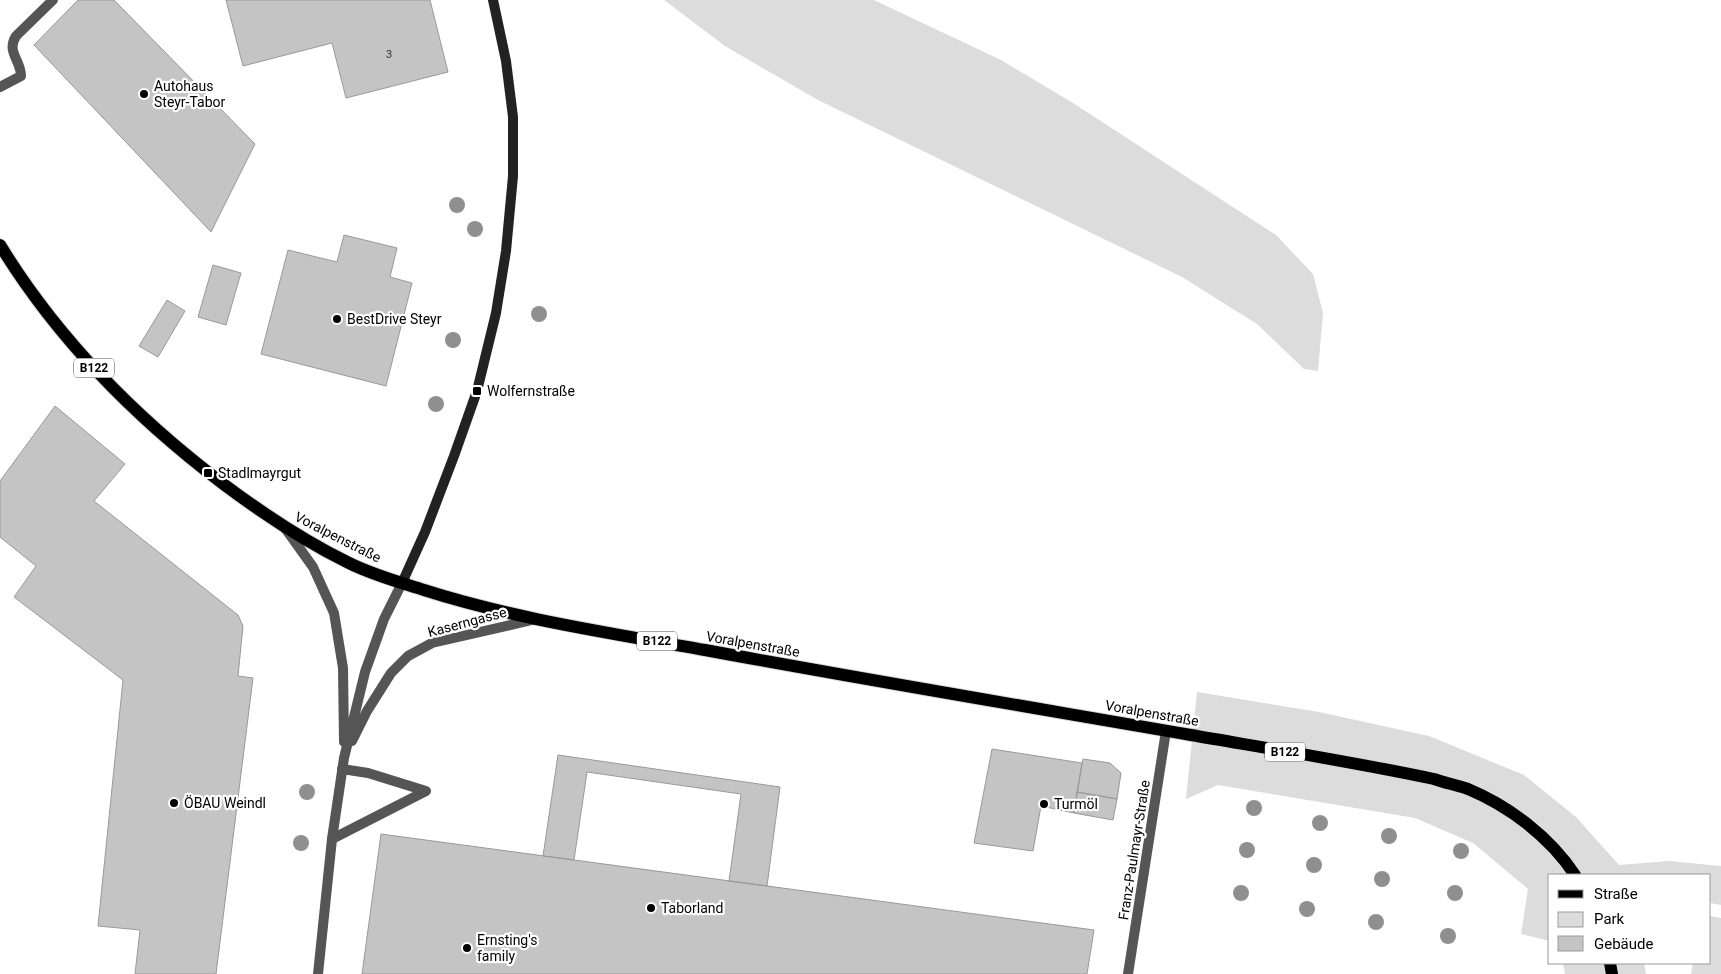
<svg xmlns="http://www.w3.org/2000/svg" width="1721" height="974" viewBox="0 0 1721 974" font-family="Roboto,sans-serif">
  <rect width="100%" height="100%" fill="#fff"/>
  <path fill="#dcdcdc" d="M664,0h210l127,60 72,43 203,132 37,39 10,39 -5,58 -14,-2 -47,-45 -75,-47 -364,-177 -93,-54z
    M1197,692l122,20 110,24 95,39 52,42 43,48 50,-4 52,5v39l-11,-2v-28h-160v66l-29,-7 7,-45 -55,-46 -58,-25 -197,-33 -32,14z
    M1710,916l11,2v56h-30l2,-11h17z
    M1563,963h81l2,11h-81z"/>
  <path fill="#c4c4c4" stroke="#999" d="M78,0h36l141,144 -44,88 -177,-187z
    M226,0h204l18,72 -102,26 -14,-55 -89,23z
    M344,235l53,13 -7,29 22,6 -26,103 -125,-32 27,-104 49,12z
    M213,265l28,8 -15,52 -28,-8z
    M167,300l18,11 -27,46 -19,-11z
    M55,406l70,58 -31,37 144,114 5,11 -5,50 15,2 -37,296h-81l5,-44 -42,-4 25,-246 -109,-83 22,-31 -36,-29v-56z
    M992,749l90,14 -8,50 -33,-7 -8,45 -59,-8z
    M558,755l222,32 -13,99 -38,-5 12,-87 -154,-22 -13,88 -31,-4z
    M1083,759l27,4 11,10 -4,26 -40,-7z
    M1077,792l40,7 -4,21 -39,-7z
    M381,834l713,96 -7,44h-725z"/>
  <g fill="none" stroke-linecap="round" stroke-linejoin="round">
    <defs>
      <path id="primary" d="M0,245c57,93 135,172 222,238 40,30 82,58 127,80 24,12 50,19 75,27 91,29 187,43 281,60 162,30 324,57 486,85 81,14 163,27 243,44 11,4 23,6 34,10 41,17 82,48 107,86
        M1610,963l2,11"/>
    </defs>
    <use href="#primary" stroke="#dbdbdb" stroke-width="14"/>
    <path stroke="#555" stroke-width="10" d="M0,87l21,-11c0,-16 -15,-24 -5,-40l37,-36
      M342,769l26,4 58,18
      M332,839l94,-48"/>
    <path stroke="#555" stroke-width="10" d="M285,528l28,39 21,46 9,55 1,74
      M352,741l15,-30 24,-38 17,-17 24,-13 100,-23
      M318,974l14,-135 12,-81 21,-86 19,-53 18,-36
      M1128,974l38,-243"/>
    <path stroke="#222" stroke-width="10" d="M402,583l23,-51 29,-76 23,-65 19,-78 10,-62 7,-75v-59l-7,-56 -13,-61"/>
    <use href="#primary" stroke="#000" stroke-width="12"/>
  </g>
  <g fill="#8f8f8f">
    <circle cx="457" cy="205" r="8"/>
    <circle cx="475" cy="229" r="8"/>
    <circle cx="539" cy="314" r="8"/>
    <circle cx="453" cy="340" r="8"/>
    <circle cx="436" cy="404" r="8"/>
    <circle cx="307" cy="792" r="8"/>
    <circle cx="1254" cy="808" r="8"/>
    <circle cx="1320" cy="823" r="8"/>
    <circle cx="1389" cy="836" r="8"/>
    <circle cx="301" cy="843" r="8"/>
    <circle cx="1247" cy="850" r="8"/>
    <circle cx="1461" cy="851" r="8"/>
    <circle cx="1314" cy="865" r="8"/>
    <circle cx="1382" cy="879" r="8"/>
    <circle cx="1241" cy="893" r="8"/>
    <circle cx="1455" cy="893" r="8"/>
    <circle cx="1307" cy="909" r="8"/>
    <circle cx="1376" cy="922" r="8"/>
    <circle cx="1448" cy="936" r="8"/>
  </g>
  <g fill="#000" stroke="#fff" stroke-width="2">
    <circle cx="144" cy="94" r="5"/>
    <circle cx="337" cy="319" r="5"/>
    <rect x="472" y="386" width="10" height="10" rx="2.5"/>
    <rect x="203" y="468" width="10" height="10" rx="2.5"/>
    <circle cx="174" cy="803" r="5"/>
    <circle cx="1044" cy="804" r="5"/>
    <circle cx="651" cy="908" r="5"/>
    <circle cx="467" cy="948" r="5"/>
  </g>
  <g text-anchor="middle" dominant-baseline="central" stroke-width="4.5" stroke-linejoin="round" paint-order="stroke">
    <g font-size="11" fill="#313131">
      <text x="389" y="54">3</text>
    </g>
    <g fill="#fff" stroke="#4c4c4c" stroke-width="1">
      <rect x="74" y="358.5" width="40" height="19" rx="4"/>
      <rect x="637" y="631.5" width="40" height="19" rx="4"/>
      <rect x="1265" y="742.5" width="40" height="19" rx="4"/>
    </g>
    <g font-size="12" font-weight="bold" fill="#000">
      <text x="94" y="368">B122</text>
      <text x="657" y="641">B122</text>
      <text x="1285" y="752">B122</text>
    </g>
    <g font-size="14" fill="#000" stroke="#fff" text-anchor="start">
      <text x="154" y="86">Autohaus<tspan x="154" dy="16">Steyr-Tabor</tspan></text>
      <text x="347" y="319">BestDrive Steyr</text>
      <text x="487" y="391">Wolfernstraße</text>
      <text x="218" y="473">Stadlmayrgut</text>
      <text x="184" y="803">ÖBAU Weindl</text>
      <text x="1054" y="804">Turmöl</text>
      <text x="661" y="908">Taborland</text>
      <text x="477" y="940">Ernsting's<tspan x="477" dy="16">family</tspan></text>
    </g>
    <g font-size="14" fill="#000" stroke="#fff">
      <text transform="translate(338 537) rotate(27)">Voralpenstraße</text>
      <text transform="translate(467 622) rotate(-15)">Kaserngasse</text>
      <text transform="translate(753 644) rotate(10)">Voralpenstraße</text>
      <text transform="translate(1152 713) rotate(10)">Voralpenstraße</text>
      <text transform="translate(1134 850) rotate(-81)">Franz-Paulmayr-Straße</text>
    </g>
  </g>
  <rect x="1548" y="874" width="162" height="90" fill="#ffffff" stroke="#999999"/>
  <rect x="1558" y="890" width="25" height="8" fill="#000000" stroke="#999999"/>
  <text x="1594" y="899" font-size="15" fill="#000000">Straße</text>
  <rect x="1558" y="912" width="25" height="15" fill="#dcdcdc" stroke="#999999"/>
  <text x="1594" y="924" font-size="15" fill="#000000">Park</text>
  <rect x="1558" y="936" width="25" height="15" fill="#c4c4c4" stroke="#999999"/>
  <text x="1594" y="949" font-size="15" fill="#000000">Gebäude</text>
</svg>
